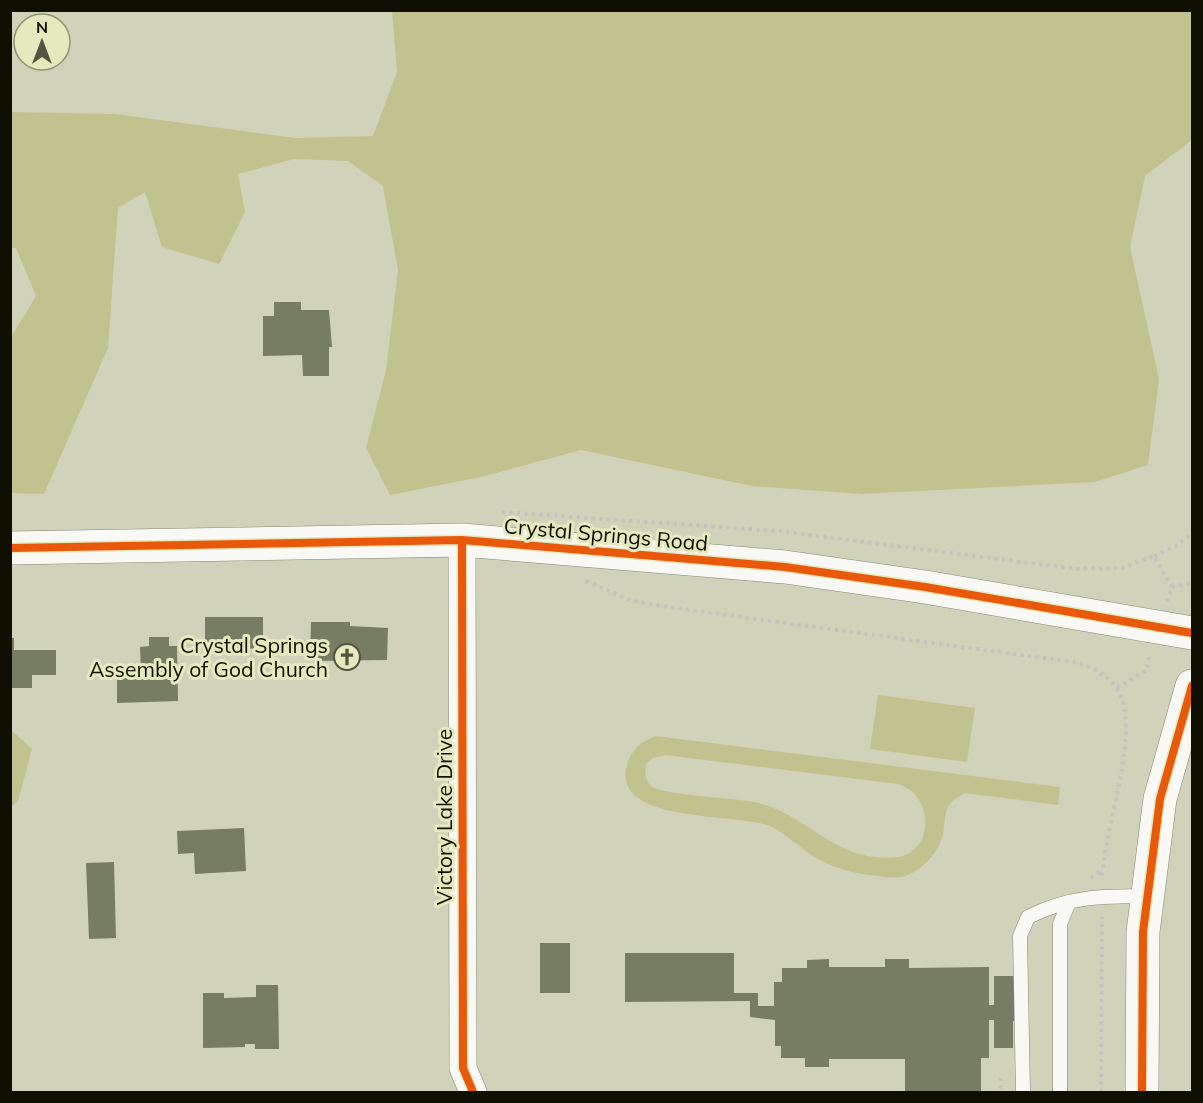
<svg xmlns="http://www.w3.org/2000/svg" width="1203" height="1103" viewBox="0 0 1203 1103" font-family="Mulish,sans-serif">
  <rect width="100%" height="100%" fill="#d1d2ba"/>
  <path fill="#c0c38d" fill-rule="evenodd" d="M392,11h800v129l-47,36 -15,71 29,132 -11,86 -53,17 -233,12 -110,-8 -171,-36 -100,27 -91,18 -24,-47 20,-78 12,-100 -15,-84 -35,-25 -54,-2 -56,15 7,38 -26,52 -57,-17 -17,-55 -27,16 -10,140 -64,146 -33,-1v-156l25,-41 -20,-48h-5v-136l104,2 181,24 77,-2 24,-64z
    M878,695l97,13 -8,54 -97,-13z
    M11,730l21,19 -14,52 -7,6z
    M656,736l404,51 -2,18 -93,-12c-6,3 -13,7 -17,14 -4,8 -3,18 -5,27 -4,18 -20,36 -38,42 -7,3 -19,1 -27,0 -23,-2 -46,-8 -65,-20 -14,-9 -26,-21 -41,-29 -36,-16 -170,-1 -143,-68 6,-13 14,-18 27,-23zM665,755l233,29c37,11 36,69 -1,73 -62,7 -89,-44 -143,-55 -19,-4 -93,-7 -103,-16 -6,-6 -6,-14 -5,-22l7,-6z"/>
  <path fill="#767d63" d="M274,302h27v8h28l3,37h-3v29h-26l-1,-21 -39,1v-40h11z
    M205,617h58v32l-33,-1 -1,4h-7v-3h-17z
    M311,622h39v4l38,2 -1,32 -77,1z
    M149,637h20v9h8l1,55 -61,2v-30h24l-1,-26 9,-1z
    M10,638h4v12h42v25h-24v13h-22z
    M244,828l2,43 -51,3 -1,-21 -16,1 -1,-23z
    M114,862l2,76 -27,1 -3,-76z
    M540,943h30v50h-30z
    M625,953h109v40h24v13h16v-24h8v-14h25v-8l22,-1v8h56v-8h24v9l80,-1v38h5v-29h20l2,45h-3v27h-19v-28h-5v38h-8v34h-76v-33h-76v8h-24v-9h-24v-12h-6v-26l-25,-3v-16l-125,1z
    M256,985h22l1,64h-24v-5h-10v3l-42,1v-55h21v5l32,-1z"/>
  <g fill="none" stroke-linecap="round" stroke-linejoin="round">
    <defs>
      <path id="service" d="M1023,1092l-3,-156 8,-19c42,-21 74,-21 120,-21
        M1060,1092v-168l9,-22"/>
      <path id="minor" d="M462,540l1,528 10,24"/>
      <path id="tertiary" d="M10,548l452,-8 323,27 140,20 267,46
        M1142,1092l1,-160 17,-133 32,-113"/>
    </defs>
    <use href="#service" stroke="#888876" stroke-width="15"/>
    <use href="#minor" stroke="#888876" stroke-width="28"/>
    <use href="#tertiary" stroke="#888876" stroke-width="34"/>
    <path stroke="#c3c4bd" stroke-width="4" stroke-dasharray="3 4.5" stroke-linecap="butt" d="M502,512l276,19 299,38 45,-1 32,-12 18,31 -5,15
      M1154,556l22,-10 16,-12
      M586,581l44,19 24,5 426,58c14,6 28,12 37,26 26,38 -14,143 -15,190
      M1172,587l20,-4
      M1117,688l30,-18 2,-15
      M1091,878l11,-8
      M1001,1078v14
      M1101,1092l1,-176"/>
    <use href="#service" stroke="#f8f8f5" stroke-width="14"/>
    <use href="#minor" stroke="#f8f8f5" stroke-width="27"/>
    <use href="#tertiary" stroke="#f8f8f5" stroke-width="33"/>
    <defs>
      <path id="cycleway" d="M462,540l1,528 10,24
        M10,548l452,-8 323,27 140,20 267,46
        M1142,1092l1,-160 17,-133 32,-113"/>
    </defs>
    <use href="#cycleway" stroke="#e6e9bd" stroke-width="11"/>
    <use href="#cycleway" stroke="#e8590c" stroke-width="8"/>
  </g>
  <defs>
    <symbol id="church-ring" viewBox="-11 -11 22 22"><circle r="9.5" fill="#e6e9bd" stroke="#535442" stroke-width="1.5"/><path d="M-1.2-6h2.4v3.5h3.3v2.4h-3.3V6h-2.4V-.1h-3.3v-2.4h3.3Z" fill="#535442"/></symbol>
  </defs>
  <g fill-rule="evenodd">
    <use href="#church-ring" x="332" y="642" width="30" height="30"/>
  </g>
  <g text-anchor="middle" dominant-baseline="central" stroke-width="6" stroke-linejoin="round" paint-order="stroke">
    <g font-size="21" fill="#0f1002" stroke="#e6e9bd">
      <text transform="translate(606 534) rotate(5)">Crystal Springs Road</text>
      <text transform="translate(444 817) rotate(-90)">Victory Lake Drive</text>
    </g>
    <g font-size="21" fill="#0f1002" stroke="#e6e9bd" text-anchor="end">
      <text x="328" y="645">Crystal Springs<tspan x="328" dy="24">Assembly of God Church</tspan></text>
    </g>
  </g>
  <rect width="1203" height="1103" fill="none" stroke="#0f1002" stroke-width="24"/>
  <g transform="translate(42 42)"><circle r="28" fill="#e6e9bd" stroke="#909272" stroke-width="1.5"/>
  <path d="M0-4.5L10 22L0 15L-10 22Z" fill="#535442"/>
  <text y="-9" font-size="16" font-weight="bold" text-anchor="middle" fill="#0f1002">N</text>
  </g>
</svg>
